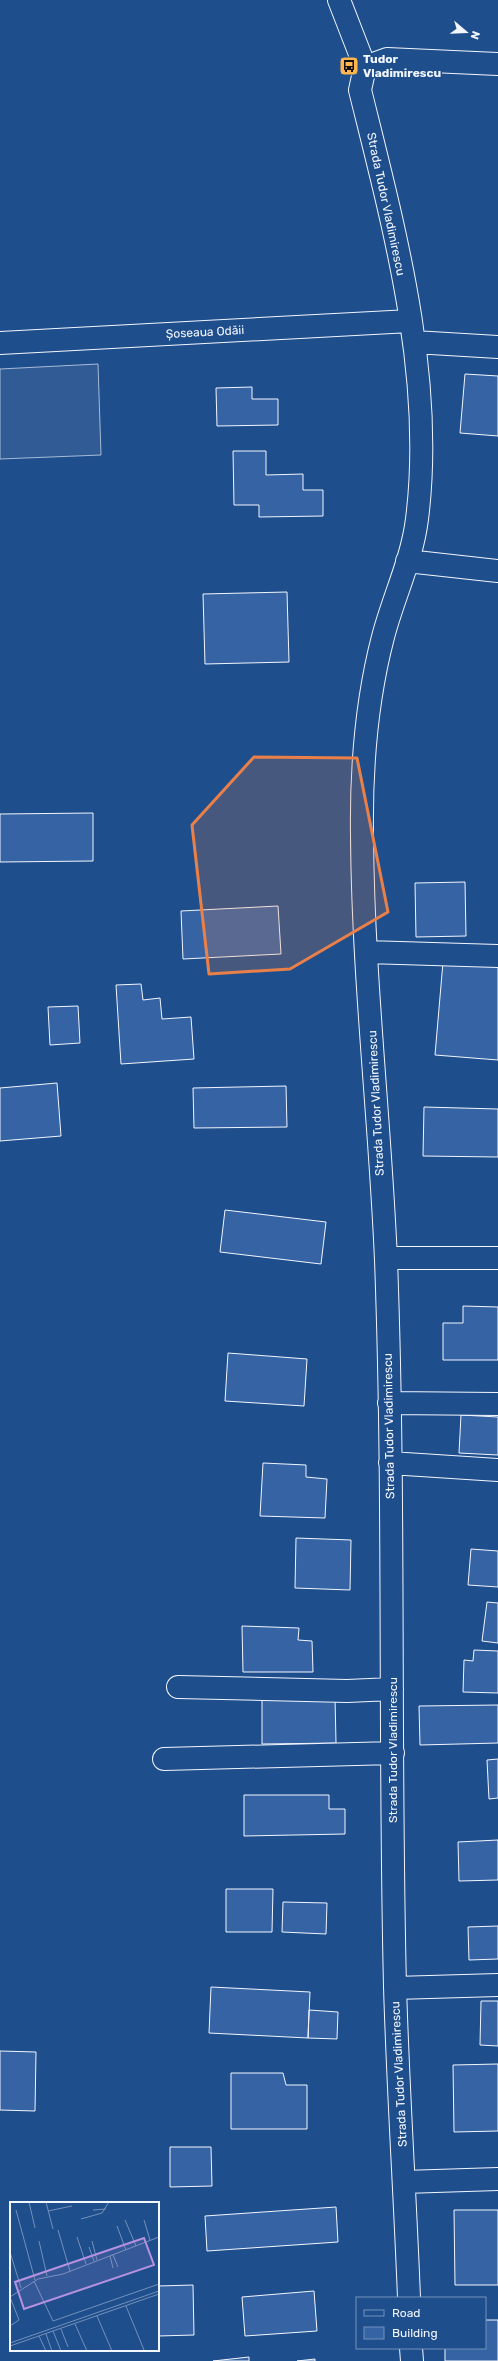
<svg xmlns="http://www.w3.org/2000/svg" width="498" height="2361" viewBox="0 0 498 2361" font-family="Rubik,sans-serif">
  <rect width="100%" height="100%" fill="#1f4e8c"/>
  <path fill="#305b95" stroke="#a8bbd7" d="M98,364l3,91 -101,4v-90z"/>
  <path fill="#3563a3" stroke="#f2f6ff" d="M465,374l33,2v60l-38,-3z
    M252,387v12h26v26l-61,1 -1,-38z
    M233,451h33v24l37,-1v16h20v26l-64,1v-12h-25z
    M287,592l2,70 -84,2 -2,-70z
    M93,813v48l-93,1v-48z
    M465,882l1,54 -50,1 -1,-54z
    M278,906l3,48 -98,5 -2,-48z
    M443,962l55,5v93l-63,-5z
    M141,984l2,16 17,-2 2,21 29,-2 3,42 -73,5 -5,-79z
    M78,1006l2,37 -30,2 -2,-38z
    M57,1083l4,53 -61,5v-53z
    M286,1086l1,41 -93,1 -1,-40z
    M424,1107l74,2v48l-75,-1z
    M225,1210l101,12 -5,42 -101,-12z
    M463,1306l35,1v53h-55v-37h20z
    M228,1353l79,6 -3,47 -79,-5z
    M461,1415l37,2v38l-39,-2z
    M263,1463l43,2v12l21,2 -2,39 -65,-2z
    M296,1538l55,2 -1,50 -55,-2z
    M471,1549l27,2v36l-30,-2z
    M487,1602l11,1v40l-16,-2z
    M242,1626l57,2 -1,12 14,1 1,31h-70z
    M474,1650l24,1v42l-35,-1 1,-32 9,1z
    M335,1697l1,46 -74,1v-46z
    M498,1705v38l-78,2 -1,-39z
    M498,1759v39l-9,1 -2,-39z
    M244,1795h85v14h16v25l-101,2z
    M498,1840v40l-39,1 -1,-39z
    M226,1889h47l-1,43h-46z
    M283,1902l44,1 -1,31 -44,-2z
    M498,1926v33l-29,1 -1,-33z
    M211,1987l99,5 -2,46 -99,-5z
    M481,2001h17v45l-18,-1z
    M309,2010l29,2 -1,27 -29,-1z
    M0,2051l36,1 -1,59 -35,-1z
    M498,2064v67l-44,1 -1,-67z
    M231,2073h52l3,12h21v44h-76z
    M170,2147h41l1,39 -42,1z
    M336,2207l2,35 -131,9 -2,-35z
    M454,2210h44v75h-43z
    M193,2285l1,50 -36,1v-50z
    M314,2291l3,40 -72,5 -3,-39z
    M485,2320h13v41h-53v-13h40z
    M249,2357v4h-36z
    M315,2359v2h-18z"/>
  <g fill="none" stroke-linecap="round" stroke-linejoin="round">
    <defs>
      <path id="minor" d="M339,0l26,67
        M365,67l-5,23c34,138 75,286 57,429 -5,41 -24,79 -34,118 -17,65 -22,132 -21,199 1,142 18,283 24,424 9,242 3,484 9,726 3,104 10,208 14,312
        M365,67l22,-8 111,5
        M414,342l84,5
        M0,343l410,-22
        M407,561l91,10
        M367,952l131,4
        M386,1258h112
        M389,1403l109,1
        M390,1463l108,7
        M178,1687l169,4 45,-2
        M164,1759l229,-6
        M395,1988l103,-3
        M404,2182l94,-3
        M411,2348l1,13"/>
    </defs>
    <use href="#minor" stroke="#f2f6ff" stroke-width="24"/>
    <use href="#minor" stroke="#1f4e8c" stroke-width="22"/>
  </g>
  <path fill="#ea8049" fill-opacity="0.2" stroke="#ea8049" stroke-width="3" stroke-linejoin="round" d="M254,757l103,1 31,154 -98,57 -81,5 -17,-149z"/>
  <defs>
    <symbol id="bus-square" viewBox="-11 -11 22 22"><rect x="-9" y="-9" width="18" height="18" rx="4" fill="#ffb74d" stroke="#1f4e8c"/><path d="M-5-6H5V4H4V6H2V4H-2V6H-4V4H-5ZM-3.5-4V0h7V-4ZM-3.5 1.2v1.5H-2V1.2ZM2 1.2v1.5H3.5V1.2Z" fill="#111"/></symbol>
  </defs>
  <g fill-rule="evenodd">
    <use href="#bus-square" x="338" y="55" width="22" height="22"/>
  </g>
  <g text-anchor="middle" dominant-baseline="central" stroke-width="3" stroke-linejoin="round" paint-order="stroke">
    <g font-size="12" font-weight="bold" fill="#f2f6ff" stroke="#1f4e8c" text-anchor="start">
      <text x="363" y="59">Tudor<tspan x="363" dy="14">Vladimirescu</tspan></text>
    </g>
    <g font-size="12" fill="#f2f6ff" stroke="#1f4e8c">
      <text transform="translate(386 204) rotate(78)">Strada Tudor Vladimirescu</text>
      <text transform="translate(205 332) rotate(-3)">Șoseaua Odăii</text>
      <text transform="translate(376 1103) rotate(-93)">Strada Tudor Vladimirescu</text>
      <text transform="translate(389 1426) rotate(-91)">Strada Tudor Vladimirescu</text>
      <text transform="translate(393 1750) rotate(-90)">Strada Tudor Vladimirescu</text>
      <text transform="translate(399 2074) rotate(-93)">Strada Tudor Vladimirescu</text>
    </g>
  </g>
  <g transform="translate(10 2202)">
    <rect width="149" height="149" fill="#1f4e8c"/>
    <path fill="none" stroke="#7391ba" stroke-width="1" d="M19,0l6,26M36,0l7,27M6,8l19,70M83,8l13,-1M38,9l24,-5M71,17l21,-6 7,-11M115,18l11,26M134,18l6,20M107,24l9,24M48,28l12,41M67,35l9,27M29,39l8,35M82,39l5,19M79,45l5,14M0,50l11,36M103,53l5,12M100,54l3,12M24,79l19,40 106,-37M0,95l28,-18 25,-5 96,-37M0,95l9,23 -9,6M116,104l18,44M87,114l15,35M65,122l12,27M51,127l7,18M43,129l8,20M36,132l6,17M29,134l7,15M0,141l149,-52M0,144l149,-52"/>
    <path fill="#b691df" fill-opacity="0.15" stroke="#b691df" stroke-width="2" d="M134,36l10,27 -130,44 -9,-27z"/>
    <rect width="149" height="149" fill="none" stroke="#f2f6ff" stroke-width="2"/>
  </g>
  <rect x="356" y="2297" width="130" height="52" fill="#1f4e8c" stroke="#7391ba"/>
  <rect x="364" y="2310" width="20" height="6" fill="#1f4e8c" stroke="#7391ba"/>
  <text x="392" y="2317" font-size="12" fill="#f2f6ff">Road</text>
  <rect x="364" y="2327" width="20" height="12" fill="#3563a3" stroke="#7391ba"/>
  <text x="392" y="2337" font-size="12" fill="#f2f6ff">Building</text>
  <g transform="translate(466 32) rotate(109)" stroke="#1f4e8c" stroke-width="3" paint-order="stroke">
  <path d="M0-3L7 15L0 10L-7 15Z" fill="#f2f6ff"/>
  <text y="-6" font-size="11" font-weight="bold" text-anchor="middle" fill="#f2f6ff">N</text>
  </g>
</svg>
